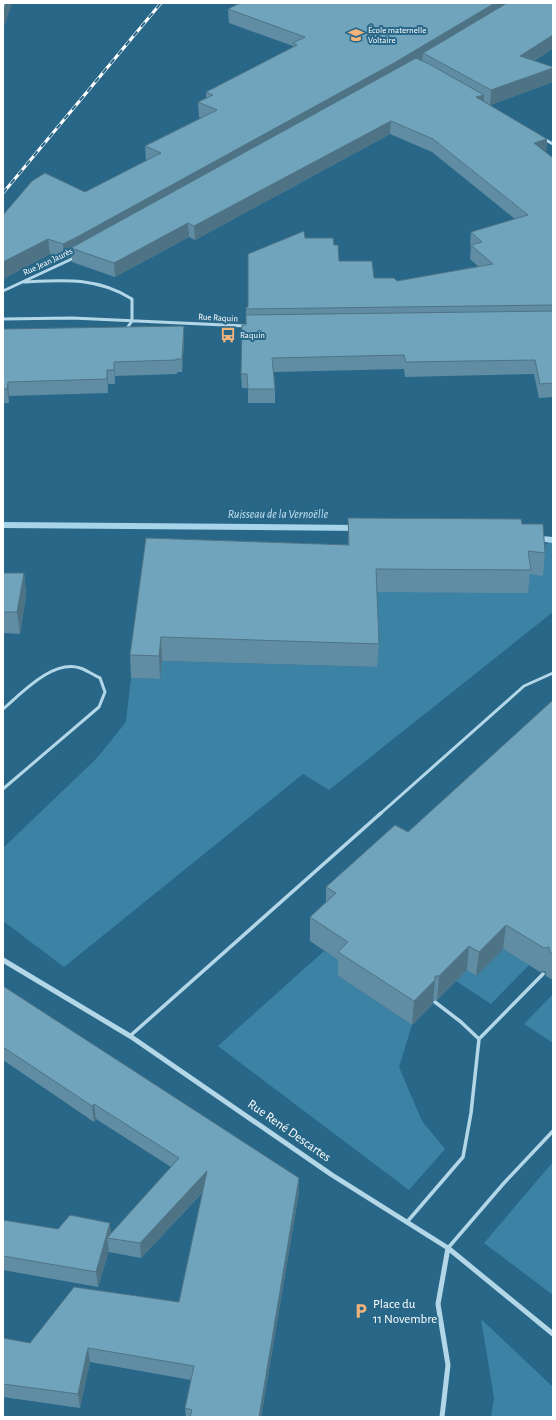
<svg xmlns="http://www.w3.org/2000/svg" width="556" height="1420" viewBox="0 0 556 1420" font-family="'Alegreya Sans',sans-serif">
  <rect width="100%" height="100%" fill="#286788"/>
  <path fill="#3c82a4" d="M553,541v71l-224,178 -26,-16 -239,193 -61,-46v-73l94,-90 29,-36 5,-44 29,1 2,-18 215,6v-75l148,-18 15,-27z
    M503,949l26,16 -38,39 -35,-23 11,-11 9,6z
    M324,951l24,15 -10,10 74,49 -13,42 23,54 23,28 -36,41 -191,-144z
    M553,994v49l-29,-19z
    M553,1162v133l-69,-52z
    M481,1319l72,68v30h-62l3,-19z"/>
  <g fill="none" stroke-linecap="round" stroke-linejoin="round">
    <path fill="#a8d4e9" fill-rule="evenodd" d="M3,522l358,3 5,3 -5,3 -358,-3z
      M531,535l22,2v6l-25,-3 -2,-2z"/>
    <path stroke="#b4d7e8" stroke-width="3" d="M3,709c19,-16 50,-50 77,-41 7,2 13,7 20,10l5,14 -6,15 -96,82
      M380,814l144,-128 29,-13"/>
    <path stroke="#b4d7e8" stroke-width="3.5" d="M435,1002l26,20 18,17
      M130,1036l251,-223
      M407,1222l56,-65 8,-44 8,-74 64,-65
      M448,1248l56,-65 49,-52"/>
    <path stroke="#b4d7e8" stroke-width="3" d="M544,139l9,5
      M24,282c40,-2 73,-5 108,17v22l-7,10
      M3,291l73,-34
      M3,319l69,-1 174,8"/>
    <path stroke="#b4d7e8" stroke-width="5" d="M3,960l127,76 202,139 116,73 105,86
      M442,1417l6,-52 -10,-61 10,-56"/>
    <defs>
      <path id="rail" d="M3,193l158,-190"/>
    </defs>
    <use href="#rail" stroke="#fff" stroke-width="3"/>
    <use href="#rail" stroke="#286788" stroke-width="2" stroke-dasharray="6" stroke-linecap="butt"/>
  </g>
  <path fill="#608da3" d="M553,3v45l-19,13 19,21 -63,23 -7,-4 64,38 -1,13h-1l8,6v239l-14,1 -5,-24 -129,3 -1,-8 -130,3 1,17v14h-27v-15h-6l-1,-14 5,-49v-18h2l57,-69 29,7 5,16 35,17 23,3 82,-14 -9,-8 1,-12 -1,-1 1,-14 44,-13 -83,-67 -42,-18 -195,106 -6,-3 -74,40 -43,-15v-6l-8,3 -14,-5 -47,25v-64l82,-23 61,-31 -1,-15 56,-28 -2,-1 -1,-15 8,-4v-6l87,-45v-1l-64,-23 -1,-14z
    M3,329l181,11 -2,32h-5v2l-62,2v8h-7v9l-99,3v7h-6z
    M348,518l174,6 23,29 -2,23 -13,-2 -2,19 -151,-1 2,52 -2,23 -215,-6 -2,18 -29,-1 -1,-23 16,-117 202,7z
    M3,573h21l2,22 -6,39 -17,-1z
    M553,700v280l-7,-4 -1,-5 -5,1 -37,-23 -27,27 -9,-6 -30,30h-4v4l-21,21 -74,-49v-16l-28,-19v-24l16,-14v-16l82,-55z
    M3,986l296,192v14l-38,225h-75l-1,-9 6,-28 -101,-18 -10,46 -77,-11v-59l27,5 149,-41 24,-110 -62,66 -32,-6v-2l-11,37 -95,-17v-50l55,9 53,4 60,-66 -75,-48 -2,3 -91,-62z"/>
  <path fill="#4e7384" d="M6,3h6l-9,27v-16z
    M495,3h22l-94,50 -1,7 -28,17 -323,171 1,8 -8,3 -1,-15z
    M553,35v13l-34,22 1,-14z
    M553,68v14l-63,23 1,-15z
    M484,95l-1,12 -7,-10z
    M391,121l-1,13 -195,106 -1,-14z
    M547,139l-1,13 -13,5 1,-14z
    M188,223l1,14 -74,40 -1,-14z
    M48,239l2,15 -47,25v-17z
    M184,326v14l-2,32v-13z
    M114,362l1,14v8l-1,-14z
    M107,370l1,14v9l-1,-14z
    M8,382l1,14v7l-2,-14z
    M24,573l2,22 -6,39 -3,-22z
    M161,637l1,24 -2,18 -1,-23z
    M506,925l-3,24 -27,27 3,-24z
    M469,946l-2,24 -30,30 2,-24z
    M435,980l-2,24 -21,21 2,-24z
    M94,1104l2,15 -2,3 -2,-16z
    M207,1171l1,15 -67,72 -1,-15z
    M299,1178v14l-38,225h-2z
    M110,1223l2,15h-5l2,12 -11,37 -2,-15z
    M88,1348l2,14 -10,46 -2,-14z"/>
  <path fill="#70a4bd" stroke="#4e7384" d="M3,3h3l-3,11z
    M240,3h255l-101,60 -317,174 -14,7 -15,-5 -45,23v-47l29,-34 13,-8 40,19 76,-39 -16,-7 72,-36 -19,-8 15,-7 -7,-3 91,-47 -4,-2 12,-6 -77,-28z
    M507,3h46v32l-33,21 33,11v1l-62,22 -68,-37z
    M416,58l13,6 55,31 -8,2 71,42 -13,4 19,15v147l-307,4v-2h2v-53l56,-23 1,7h28l1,7h4l1,16h33l2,17h20l3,3 96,-17 -22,-19 11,-3 -11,-10 57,-17 -95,-76 -42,-18 -197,105 -6,-3 -74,40 -43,-15z
    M553,311v72l-13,1 -5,-24 -129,2 -2,-7 -132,3 3,31h-27l-1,-15h-6l1,-49h4v-10z
    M184,326l-2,33h-6v1l-62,2v8h-7v9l-99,3 -1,7h-4v-60z
    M348,518l173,1 1,5h21l2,29 -17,-2 3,19 -155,-1 3,75 -218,-7 -2,19 -29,-1 16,-117 203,7z
    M3,573h21l-7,39h-14z
    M553,700v254l-3,-2 -1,-5 -5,1 -38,-23 -27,27 -10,-6 -30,30h-4v4l-21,21 -76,-49 10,-10 -38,-25 26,-24 -10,-6 69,-62 13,7z
    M3,986l296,192 -40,239h-69l2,-7 -7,-2 9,-42 -106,-18 -10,46 -75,-10v-46l27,5 44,-56 105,15 28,-131 -67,72 -33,-5 72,-80 -85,-54 -2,2 -89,-59z
    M70,1215l40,8 -14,49 -93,-16v-36l55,9z"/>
  <defs>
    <symbol id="school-bare" viewBox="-9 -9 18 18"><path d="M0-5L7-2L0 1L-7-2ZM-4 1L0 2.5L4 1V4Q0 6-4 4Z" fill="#f1b47a" stroke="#286788" stroke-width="2.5" paint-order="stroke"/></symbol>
    <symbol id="bus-bare" viewBox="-9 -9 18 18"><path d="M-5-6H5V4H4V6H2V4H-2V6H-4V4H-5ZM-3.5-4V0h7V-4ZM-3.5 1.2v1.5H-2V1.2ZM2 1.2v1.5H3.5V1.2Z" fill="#f1b47a" stroke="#286788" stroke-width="2.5" paint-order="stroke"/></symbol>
    <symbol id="parking-bare" viewBox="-9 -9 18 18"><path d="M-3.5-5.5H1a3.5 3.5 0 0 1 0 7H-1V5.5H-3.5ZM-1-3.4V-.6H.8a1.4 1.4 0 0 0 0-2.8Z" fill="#f1b47a" stroke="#286788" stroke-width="2.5" paint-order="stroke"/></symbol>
  </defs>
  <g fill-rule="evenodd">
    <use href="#school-bare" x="345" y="24" width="22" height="22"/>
    <use href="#bus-bare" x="217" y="324" width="22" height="22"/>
    <use href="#parking-bare" x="350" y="1300" width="22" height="22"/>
  </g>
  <g text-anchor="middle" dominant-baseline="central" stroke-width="4" stroke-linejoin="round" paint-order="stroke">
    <g font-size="9" fill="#fff" stroke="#286788" text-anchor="start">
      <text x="368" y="30">École maternelle<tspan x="368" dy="10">Voltaire</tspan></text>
      <text x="240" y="335">Raquin</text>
    </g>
    <g font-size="9" fill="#fff" stroke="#286788">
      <text transform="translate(48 262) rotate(-25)">Rue Jean Jaurès</text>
      <text transform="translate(218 318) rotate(3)">Rue Raquin</text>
    </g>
    <g font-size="12" font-style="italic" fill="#c3e2f1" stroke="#286788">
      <text x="278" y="514">Ruisseau de la Vernoëlle</text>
    </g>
    <g font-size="13" fill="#fff" stroke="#286788">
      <text transform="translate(289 1131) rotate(35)">Rue René Descartes</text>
    </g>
    <g font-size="13" fill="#fff" stroke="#286788" text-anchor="start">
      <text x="373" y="1304">Place du<tspan x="373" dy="15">11 Novembre</tspan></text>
    </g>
  </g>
  <rect width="556" height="1420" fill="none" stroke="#ffffff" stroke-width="8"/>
</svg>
